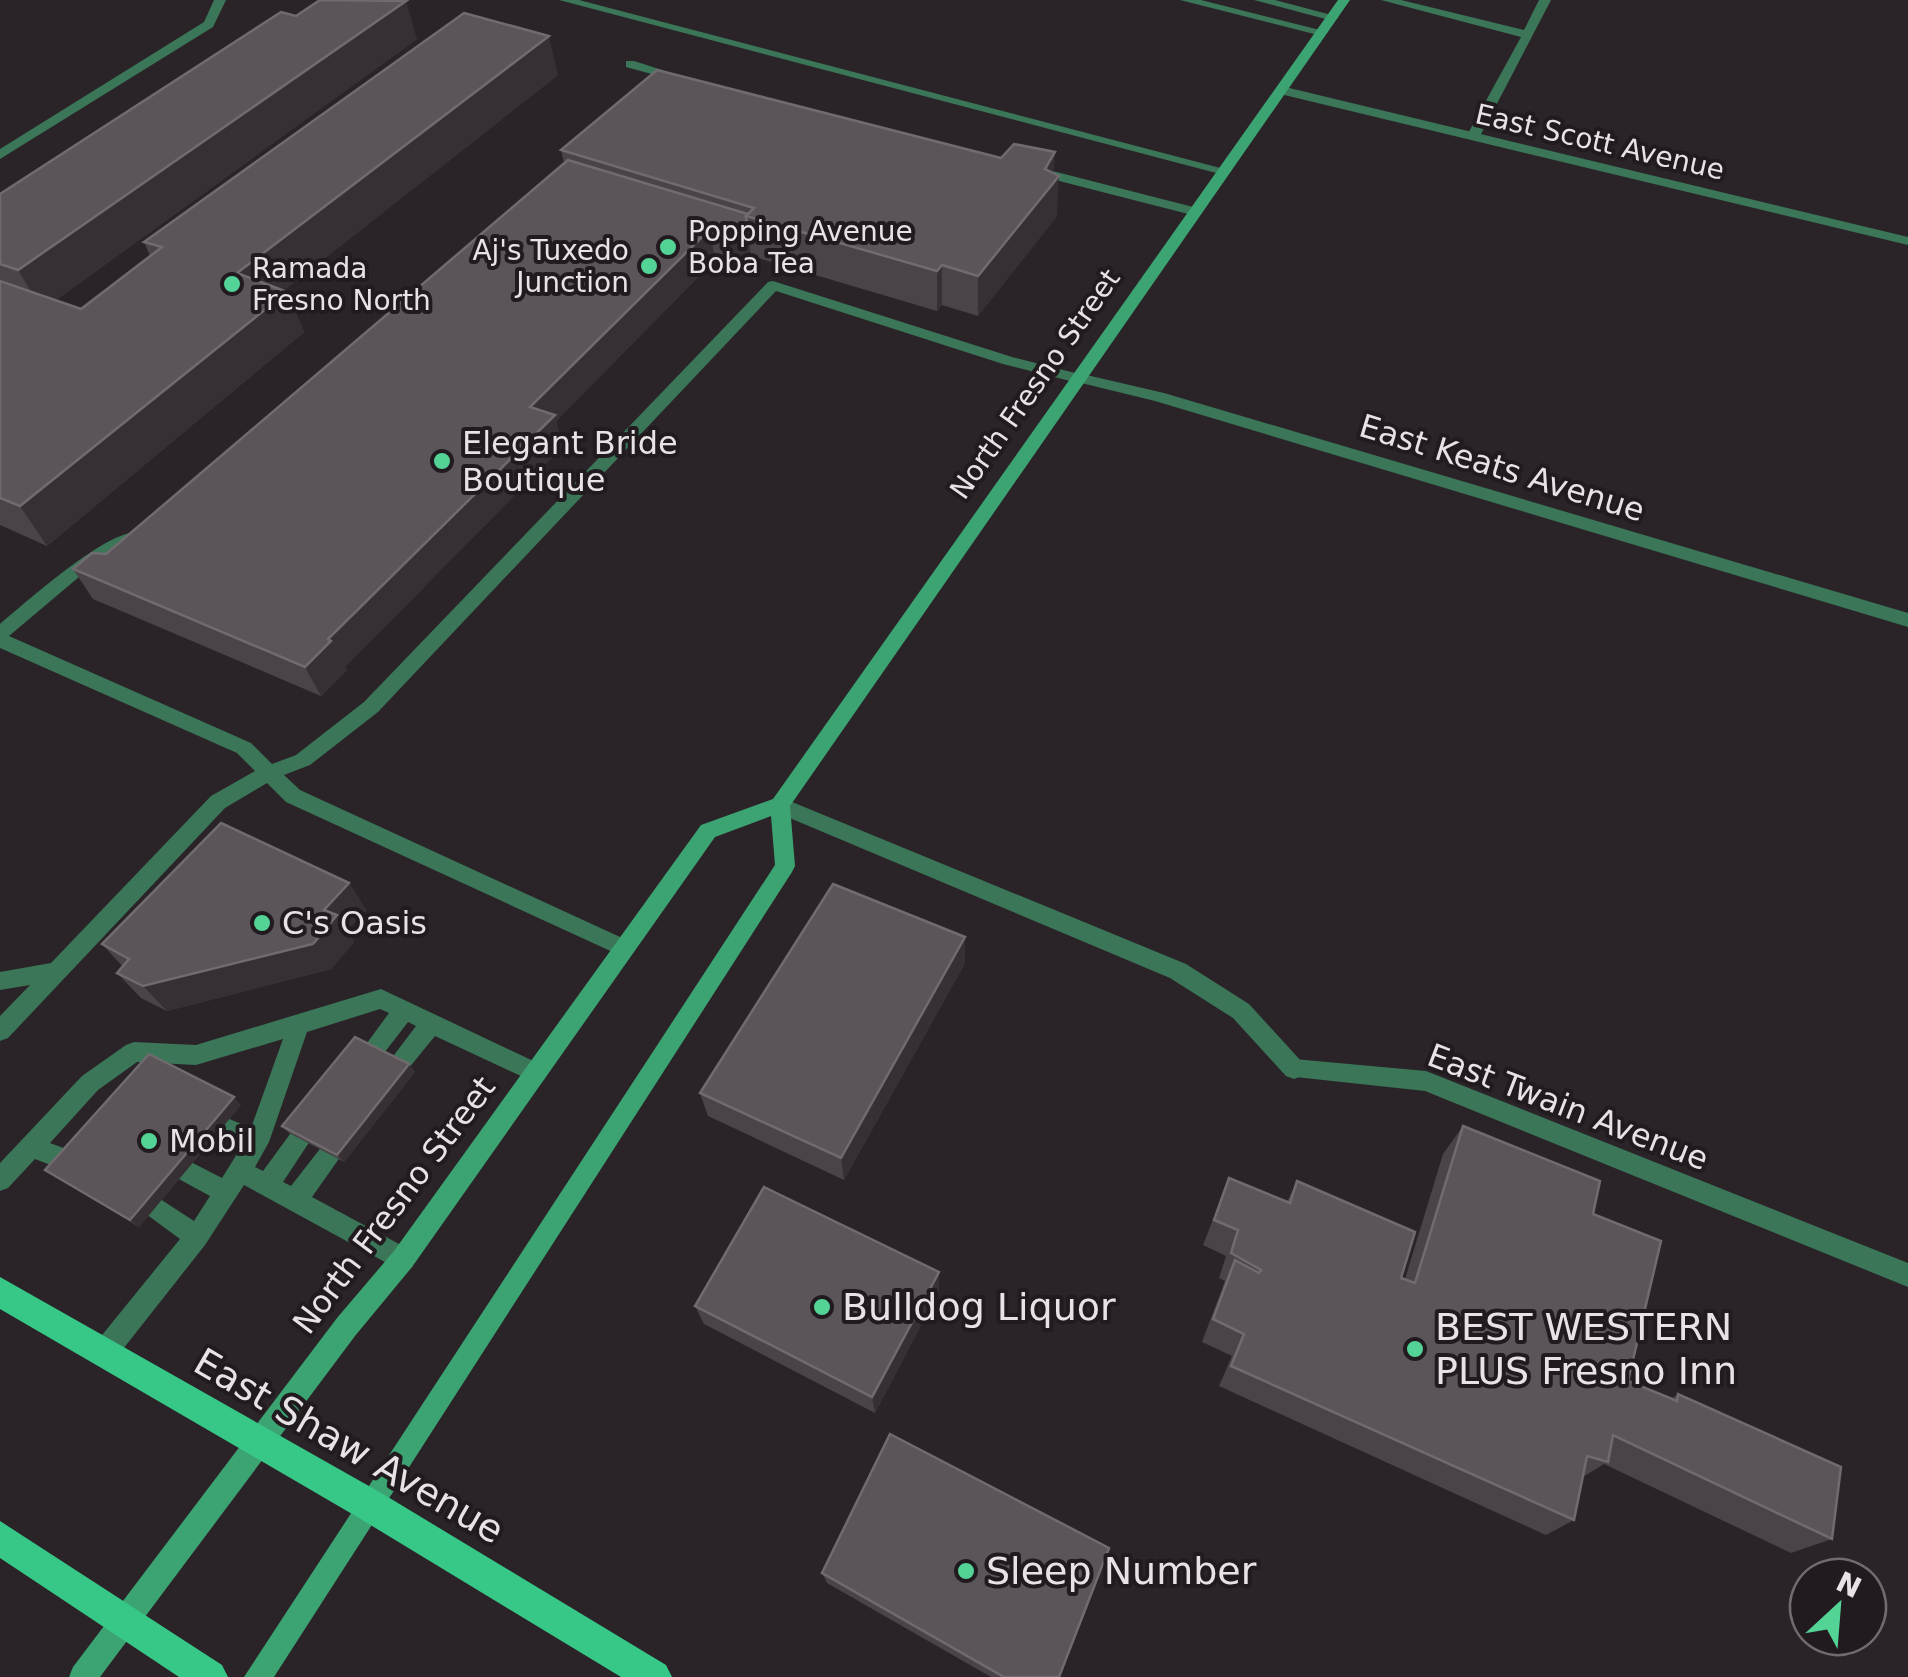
<svg xmlns="http://www.w3.org/2000/svg" width="1908" height="1677" viewBox="0 0 1908 1677" font-family="'DejaVu Sans',sans-serif">
  <rect width="100%" height="100%" fill="#2a2429"/>
  <g fill="none" stroke-linecap="round" stroke-linejoin="round">
    <path fill="#3a7657" fill-rule="evenodd" d="M214,0h12l-13,27 -213,132v-10l204,-127z
      M559,0h20l653,171 -12,3z
      M1180,0h21l127,32 -6,4z
      M1254,0h21l64,17 -6,4z
      M1381,0h20l123,30 15,-30h12l-73,140 -12,-3 55,-100z
      M626,61h8l53,17 -6,4 -55,-15z
      M1033,166l168,43 2,3 -7,4 -168,-43 -2,-3z
      M773,281l239,76 71,18 3,3 -8,5 -75,-19 -227,-73 -398,421 -68,53 -26,10 16,15 331,152 4,6 -4,6 -7,3 -7,-3 -331,-152 -19,-19 -42,25 -217,230 -8,3v-25l30,-31 -30,5v-18l51,-9 160,-167 44,-25 -18,-18 -237,-105v-24c24,-20 109,-96 137,-91l3,4 -3,4 -58,36 -70,59 242,107 21,21 24,-9 68,-53 404,-420z
      M381,989l163,77 3,7 -3,7 -8,3 -101,-47 -31,38 -8,3 -8,-3 -3,-7 31,-41 -8,-4 -30,39 -8,3 -8,-3 -3,-7 30,-41 -9,-4 -73,23 -38,110 -14,25 8,4 30,-41 8,-3 8,3 3,8 -29,44 8,4 32,-41 8,-3 8,3 4,8 -31,44 100,54 3,8 -3,8 -9,4 -9,-4 -150,-82 -39,60 -93,118 -9,3 -9,-3 -3,-9 3,-9 86,-106 -34,-25 -4,-8 4,-8 8,-3 40,26 16,-25 -33,-18 -4,-8 4,-8 8,-3 37,19 20,-32 -28,-11 -3,-8 3,-8 8,-3 29,12 32,-89 -87,26 -59,-3 -39,28 -48,53 27,10 4,8 -4,8 -8,3 -34,-13 -27,29 -8,3v-28l82,-87 44,-31 8,-3 62,3z
      M1294,1059l132,12 482,192v24l-483,-196 -139,-15 -3,-7 3,-7z"/>
    <path fill="#3a7657" fill-rule="evenodd" d="M1281,86l627,151v8l-632,-152 -1,-3z
      M1078,373l86,20 744,220v14l-753,-226 -82,-20 -3,-3z
      M780,797l406,167 63,40 53,58 3,7 -3,7 -8,3 -8,-3 -53,-58 -63,-40 -397,-167 -3,-6 3,-6z"/>
    <path fill="#3ca472" fill-rule="evenodd" d="M1338,0h12l-560,806 5,60 -3,6 -518,805h-30l531,-812 -4,-49 -56,21 -303,430 -57,69 -255,341h-31l4,-10 264,-349 57,-67 307,-426 72,-26z"/>
    <path fill="#37c787" fill-rule="evenodd" d="M0,1277l383,217 283,171 6,12h-51l-262,-159 -359,-209z
      M0,1521l222,144 6,12h-49l-179,-119z"/>
  </g>
  <path fill="#4a4449" d="M296,16l121,23 -361,261 25,9 69,-53 -6,-14 414,-167 -275,216 4,1 17,40 -257,214 -47,-21v-331z
    M561,150l493,23 3,43 -79,100 -36,-11 -5,6 -186,-55 -1,2 -26,5 -9,-3 -159,161 7,25 -218,221 2,3 -26,26 -228,-97 -20,-30 33,-15 458,-391z
    M349,883l17,27 -19,20 7,12 -23,27 -164,42 -26,-13 -24,-25 6,-6 -21,-23z
    M965,963l-121,217 -136,-64 -8,-23z
    M409,1064l6,8 -71,90 -55,-29 -7,-7z
    M241,1105l-102,122 -94,-57z
    M1463,1126l130,88 35,167 43,18 7,-5 154,145 -41,14 -187,-89 -21,13 -9,43 -28,15 -327,-149 13,-30 -30,-14 23,-61 -6,-3 7,-22 -23,-11 26,-67 58,24 10,-21 104,97 4,1 38,-125z
    M939,1291l-64,122 -171,-89 -9,-18z
    M822,1573l237,104h-68l-164,-94z"/>
  <path fill="#363035" d="M406,1l11,38 -375,271 -24,-40z
    M549,36l9,39 -303,238 -18,-40z
    M1055,152l-2,32 6,-8 -2,40 -79,100v-40z
    M747,225l4,31 -1,2 -26,5 -5,-31z
    M710,229l5,31 -159,161 7,25 -218,221 2,3 -26,26 -16,-29 23,-28 202,-232z
    M942,265v40l-5,6v-40z
    M287,292l17,40 -257,214 -27,-40z
    M349,883l17,27 -19,20 7,12 -23,27 -164,42 -24,-25 181,-76z
    M965,937v26l-121,217 -3,-22z
    M409,1064l6,8 -71,90 -7,-7z
    M234,1097l7,8 -102,122 -9,-7z
    M939,1272v19l-64,122 -3,-16z"/>
  <path fill="#5b555a" stroke="#706b6f" stroke-width="2.5" d="M320,0l86,1 -388,269 -18,-6v-70l281,-182 15,4z
    M464,13l85,23 -312,237 50,19 -267,214 -20,-8v-217l81,28 81,-62 -18,-5z
    M657,70l344,88 13,-14 41,8 -10,17 14,7 -81,100 -36,-11 -5,6 -191,-55 8,-8 -193,-58z
    M568,160l180,54 -2,2 1,9 -1,2 -27,5 -9,-3 -180,178 25,8 -227,224 3,2 -26,26 -232,-98 19,-16 14,1z
    M221,823l128,60 -25,27 13,5 -24,29 -170,42 -26,-13 12,-14 -27,-15z
    M833,884l132,53 -124,221 -141,-65z
    M355,1037l54,27 -72,91 -55,-29z
    M149,1054l85,43 -104,123 -85,-50z
    M1463,1126l137,55 -7,33 68,27 -33,140 49,20 1,-7 163,73 -9,72 -219,-104 -5,27 -21,-6 -13,64 -343,-154 13,-32 -31,-15 22,-59 24,13 2,-3 -30,-17 7,-23 -24,-10 15,-42 61,25 7,-22 118,51 -14,46 14,5z
    M764,1187l175,85 -67,125 -177,-91z
    M890,1434l219,114 -50,129h-55l-182,-104z"/>
  <g fill="#54d396" stroke="#211b1f" stroke-width="4">
    <circle cx="668" cy="247" r="10"/>
    <circle cx="649" cy="266" r="10"/>
    <circle cx="232" cy="284" r="10"/>
    <circle cx="442" cy="461" r="10"/>
    <circle cx="262" cy="923" r="10"/>
    <circle cx="149" cy="1141" r="10"/>
    <circle cx="822" cy="1307" r="10"/>
    <circle cx="1415" cy="1349" r="10"/>
    <circle cx="966" cy="1571" r="10"/>
  </g>
  <g text-anchor="middle" dominant-baseline="central" stroke-width="8" stroke-linejoin="round" paint-order="stroke">
    <g font-size="28" fill="#e6e2e5" stroke="#211b1f">
      <text transform="translate(1600 142) rotate(13)">East Scott Avenue</text>
      <text transform="translate(1035 384) rotate(-55)">North Fresno Street</text>
    </g>
    <g font-size="28" fill="#e6e2e5" stroke="#211b1f" text-anchor="start">
      <text x="688" y="231">Popping Avenue<tspan x="688" dy="32">Boba Tea</tspan></text>
      <text x="629" y="250" text-anchor="end">Aj's Tuxedo<tspan x="629" dy="32">Junction</tspan></text>
      <text x="252" y="268">Ramada<tspan x="252" dy="32">Fresno North</tspan></text>
    </g>
    <g font-size="32" fill="#e6e2e5" stroke="#211b1f" text-anchor="start">
      <text x="462" y="443">Elegant Bride<tspan x="462" dy="37">Boutique</tspan></text>
      <text x="282" y="923">C's Oasis</text>
      <text x="169" y="1141">Mobil</text>
    </g>
    <g font-size="32" fill="#e6e2e5" stroke="#211b1f">
      <text transform="translate(1502 468) rotate(17)">East Keats Avenue</text>
      <text transform="translate(1568 1107) rotate(21)">East Twain Avenue</text>
      <text transform="translate(394 1205) rotate(-53)">North Fresno Street</text>
    </g>
    <g font-size="38" fill="#e6e2e5" stroke="#211b1f" text-anchor="start">
      <text x="842" y="1307">Bulldog Liquor</text>
      <text x="1435" y="1327">BEST WESTERN<tspan x="1435" dy="44">PLUS Fresno Inn</tspan></text>
      <text x="986" y="1571">Sleep Number</text>
    </g>
    <g font-size="38" fill="#e6e2e5" stroke="#211b1f">
      <text transform="translate(349 1446) rotate(30)">East Shaw Avenue</text>
    </g>
  </g>
  <g transform="translate(1838 1607) rotate(26)"><circle r="48" fill="#211b1f" stroke="#706b6e" stroke-width="2.5"/>
  <path d="M0-8L18 38L0 25L-18 38Z" fill="#54d396"/>
  <text y="-15" font-size="28" font-weight="bold" text-anchor="middle" fill="#e6e2e5">N</text>
  </g>
</svg>
